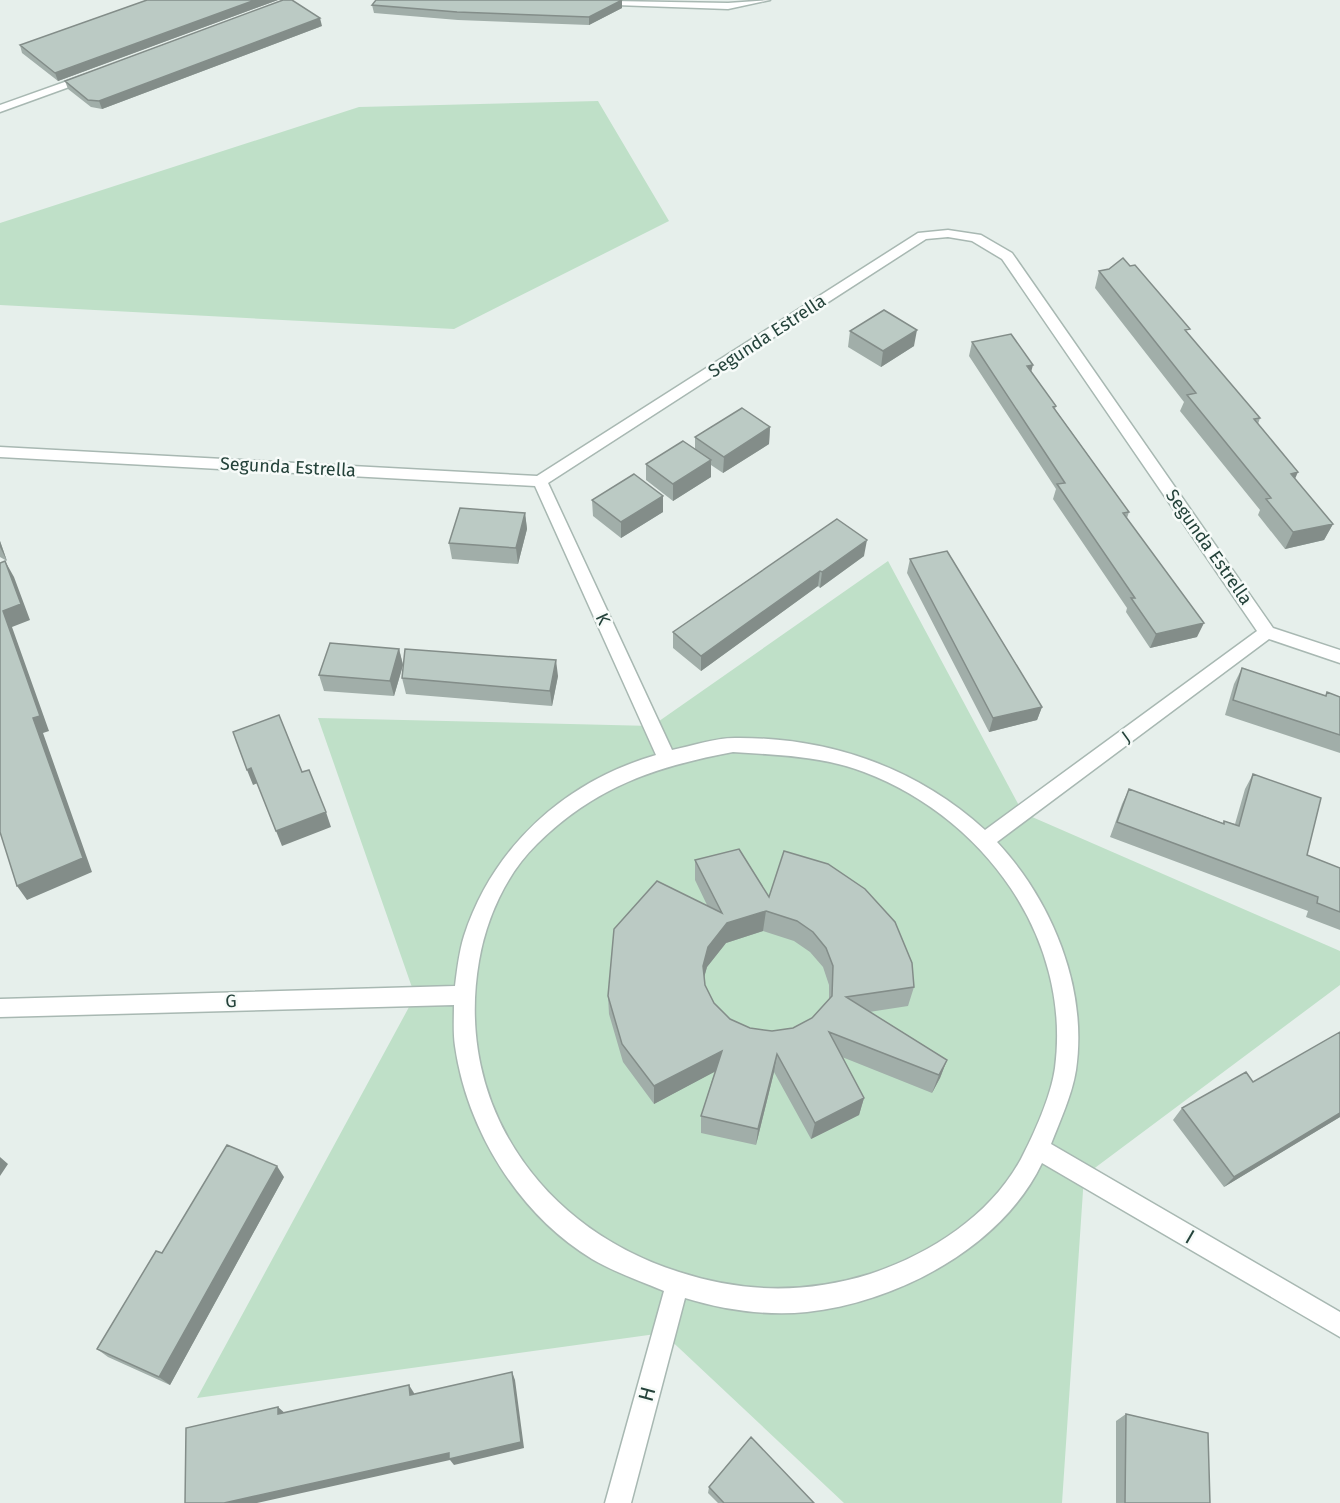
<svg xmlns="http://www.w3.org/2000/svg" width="1340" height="1503" viewBox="0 0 1340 1503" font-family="'Fira Sans',sans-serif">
  <rect width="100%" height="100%" fill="#e6efeb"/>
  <path fill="#bfe0c8" d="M598,101l71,120 -215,108 -454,-24v-82l359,-116z
    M888,561l135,252 317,138v34l-256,191 -22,327h-218l-181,-170 -466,65 218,-402 -97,-278 334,8z"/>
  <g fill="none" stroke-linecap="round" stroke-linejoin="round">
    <defs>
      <path id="street" d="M554,0l174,3 42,-3 -42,9 -169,-6z
        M90,73l6,3 -2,2 -94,34v-7z
        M948,230l33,5 31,18 261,375 67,22v13l-71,-24 -272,203c55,59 91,146 79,228 -4,25 -16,51 -25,74l289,168v25l-298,-174c-40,84 -144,139 -235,149 -40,4 -83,-2 -122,-14l-54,205h-26l59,-212c-24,-10 -50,-19 -72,-32 -73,-44 -125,-129 -137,-213 -2,-14 -1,-28 -1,-41l-454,12v-18l455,-13c2,-16 4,-34 9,-50 29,-90 102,-155 192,-181l-121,-269 -535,-29v-10l537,29 381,-243zM948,237l24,4 30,18 255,372 -272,199c-69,-63 -157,-93 -250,-92 -21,0 -43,8 -63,12l-124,-267 378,-244zM733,752c44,3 89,4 131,20 119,45 208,165 191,296 -4,28 -21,66 -34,91 -31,57 -91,95 -151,115 -64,20 -127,19 -191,-2 -137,-43 -225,-167 -200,-311 7,-42 27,-87 58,-117 58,-57 117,-77 196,-92z"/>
    </defs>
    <use href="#street" stroke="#a8b8b2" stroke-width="3"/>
    <use href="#street" fill="#fff" fill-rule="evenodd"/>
  </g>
  <path fill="#a1aea9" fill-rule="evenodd" d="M147,0h131l-220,81 -36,-28 -2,-8z
    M372,5l250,3 -33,17 -131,-5 -84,-7z
    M322,26l-220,83 -11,-2 -23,-18 -3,-8z
    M1099,271l89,63 72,84 -2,6 37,55 38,45 -9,16 -39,9 -27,-34 2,-5 -80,-99 4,-9 -89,-114z
    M850,331l64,15 -33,21 -33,-20z
    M972,342l59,30 25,34 -1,3 74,103 -2,6 70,119 -47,11 -24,-36 1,-4 -74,-109 3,-10 -87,-133z
    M770,427l-1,17 -46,29 -12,-8v12l-38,24 -27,-21v-16l49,-15v-12z
    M592,500l71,12 -42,26 -28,-22z
    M525,513l2,16 -9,35 -66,-5 -3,-16z
    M837,519l27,37 -44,32 -2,-2 -117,85 -28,-23v-16z
    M0,541l7,20 -7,-4z
    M910,559l132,148 -5,13 -48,12 -82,-159z
    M399,649l4,16 -9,31 -70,-5 -5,-16z
    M1242,668l83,28 2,-4 13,5v56l-115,-38 9,-31z
    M558,676l-6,30 -146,-12 -4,-16z
    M1253,774l54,81 33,13v62l-34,-13 2,-6 -198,-74 12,-33 7,-15 94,34 1,-2 11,3 10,-35z
    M695,860l74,37 145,90 -6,19 -39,6 78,48 -7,18 -8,15 -90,-36 22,41 -5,17 -48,24 -37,-67 -18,73 -55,-12v-17l14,-45 -61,33 -31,-42 -14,-48 -1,-18 99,-91 -12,-25zM763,931l31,10 16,11 13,15 6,18v15l-17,18 -19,10 -21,3 -22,-3 -20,-9 -16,-16 -9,-18 -1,-8 3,-10 19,-24z
    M1340,1032v85l-116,70 -51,-67 9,-12 71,-26z
    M284,1177l-114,208 -62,-28 -11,-8 65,-96z
    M1126,1414l84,89h-94v-82z
    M709,1487l105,16h-96l-10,-10z"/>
  <path fill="#838d89" d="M255,0h23l-220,81 -3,-8z
    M622,0v8l-33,17v-8z
    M320,18l2,8 -220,83 -3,-8z
    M917,330l-3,16 -33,21 2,-16z
    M1033,365l-4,15 -2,-14z
    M770,427l-1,17 -46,29 1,-16z
    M711,460v17l-38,24v-17z
    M1298,472l-7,16v-14z
    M663,496v16l-42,26v-16z
    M525,513l2,16 -9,35 -2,-16z
    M1333,524l-9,16 -39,9 8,-17z
    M867,540l-3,16 -44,32 2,-16z
    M0,541l7,20 -7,-14z
    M5,561l9,16 16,43 -18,7 37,104 -6,2 49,139 -65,28 -10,-14 16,-168 -30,-107z
    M820,571l-2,15 -117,85v-15z
    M1204,623l-7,14 -47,11 6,-14z
    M399,649l4,16 -9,31 -4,-15z
    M556,660l2,16 -6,30 -2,-15z
    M1042,707l-5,13 -48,12 4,-14z
    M251,768l7,15 -5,2 -6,-15z
    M326,812l5,15 -49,19 -6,-15z
    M766,911l-3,20 -37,12 -19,24 -5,18 1,-19 5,-19 19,-24z
    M722,1051l-2,18 -66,35v-18z
    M777,1054l-3,18 -18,73 2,-16z
    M947,1060l-7,18 -8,15 7,-18z
    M864,1098l-5,17 -48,24 4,-16z
    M1340,1113v4l-116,70 10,-10z
    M0,1157l8,7 -8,12z
    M277,1166l7,11 -114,208 -11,-8z
    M512,1372l3,8 9,68 -70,17 -4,-5 -193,43h-33z
    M409,1385l5,8 1,9 -5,-7z
    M278,1407l8,7h-8z"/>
  <path fill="#bbcac4" stroke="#838d89" stroke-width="1.5" fill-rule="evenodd" d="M147,0h108l-200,73 -35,-28z
    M283,0h9l28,18 -221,83 -11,-1 -23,-19z
    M376,0h246l-33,17 -132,-5 -85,-7z
    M1123,258l7,8 5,-1 55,64 -5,1 75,88 -6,1 44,53 -7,2 42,50 -40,8 -27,-33 5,-1 -84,-103 9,-2 -97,-122 10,-2z
    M884,310l33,20 -34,21 -33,-20z
    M1011,334l22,31 -6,1 29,40 -3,1 76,105 -6,1 81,110 -48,11 -25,-36h4l-78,-114 8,-1 -93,-141z
    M742,408l28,19 -46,30 -29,-20z
    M683,441l28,19 -38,24 -27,-20z
    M634,474l29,22 -42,26 -29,-22z
    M460,508l65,5 -9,35 -67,-5z
    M837,519l30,21 -45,32 -2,-1 -119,85 -28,-24z
    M947,551l95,156 -49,11 -83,-159z
    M5,561l16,43 -18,7 37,105 -7,2 50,140 -66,28 -17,-54v-269z
    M330,643l69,6 -9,32 -71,-6z
    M405,649l151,11 -6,31 -148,-13z
    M1242,668l84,28 1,-4 13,5v38l-107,-35z
    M279,715l23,57 7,-2 17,42 -50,19 -25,-63 -4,2 -14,-38z
    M1253,774l68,24 -14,57 33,13v44l-23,-9 1,-6 -201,-75 12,-33 95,35v-3l15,5z
    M739,849l30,48 15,-46 44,13 37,25 30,33 17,41 2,24 -68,10 101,63 -8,15 -110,-43 35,66 -49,25 -38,-69 -19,75 -57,-13 21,-65 -68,35 -32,-42 -14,-48 6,-67 43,-48 65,32 -27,-53zM766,911l31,10 16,11 13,16 7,18 -1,30 -20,22 -19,10 -21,3 -22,-3 -20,-9 -16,-16 -9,-18 -2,-19 5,-19 19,-24z
    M1340,1032v81l-106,64 -52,-69 64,-36 7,10z
    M227,1145l50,21 -118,211 -62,-28 59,-98 6,2z
    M512,1372l9,70 -72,17v-6l-225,50h-39l1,-75 92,-21v7l131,-29 1,10z
    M1126,1414l82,19 2,70h-85z
    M751,1437l63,66h-90l-15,-16z"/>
  <g text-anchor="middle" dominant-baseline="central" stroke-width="5" stroke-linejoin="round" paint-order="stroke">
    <g font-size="18" fill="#24423a" stroke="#f7fbf9">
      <text transform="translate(767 336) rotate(-33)">Segunda Estrella</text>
      <text transform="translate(288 467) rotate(3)">Segunda Estrella</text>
      <text transform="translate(1209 547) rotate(55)">Segunda Estrella</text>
      <text transform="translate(603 619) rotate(66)">K</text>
      <text transform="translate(1126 737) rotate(-36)">J</text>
      <text transform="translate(231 1001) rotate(-2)">G</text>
    </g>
    <g font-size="21" fill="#24423a" stroke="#f7fbf9">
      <text transform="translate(1190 1237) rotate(30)">I</text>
      <text transform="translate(647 1394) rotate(-75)">H</text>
    </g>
  </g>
</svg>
